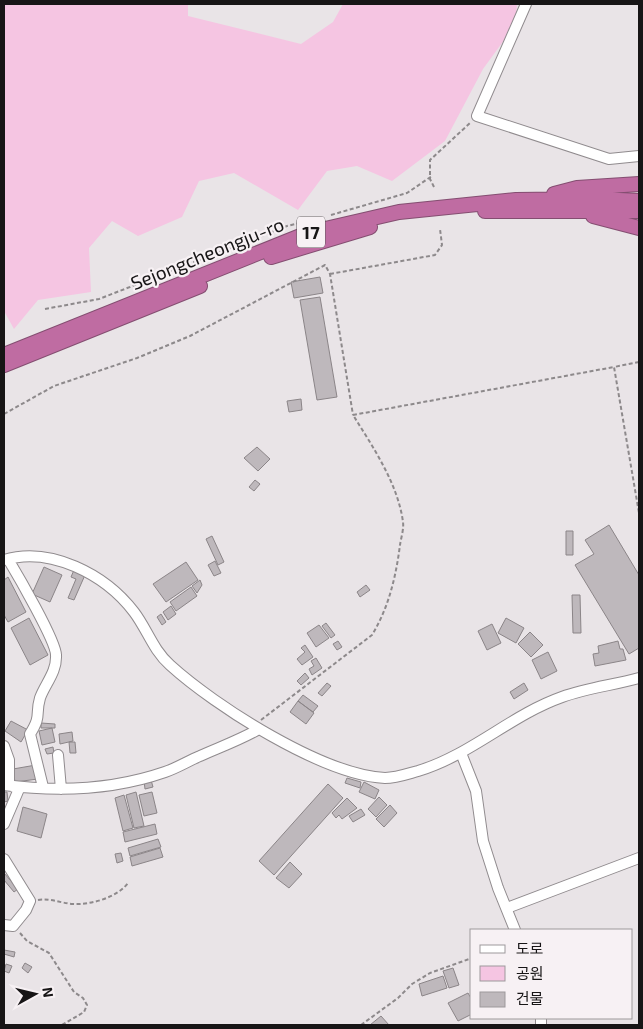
<svg xmlns="http://www.w3.org/2000/svg" width="643" height="1029" viewBox="0 0 643 1029" font-family="'Exo 2','Noto Sans KR',sans-serif">
  <rect width="100%" height="100%" fill="#e9e4e7"/>
  <path fill="#f5c5e2" d="M4,4h184v12l113,28 32,-22 10,-18h174l-2,21 -32,44 -38,72 -53,40 -35,-15 -30,5 -29,39 -64,-37 -35,8 -17,36 -44,19 -26,-15 -23,27 2,44 -53,8 -24,29 -10,-18z"/>
  <path fill="#beb8bc" stroke="#8b8588" d="M320,277l3,16 -29,5 -3,-16z
    M320,297l17,100 -20,3 -17,-100z
    M301,399l1,11 -13,2 -2,-11z
    M257,447l13,12 -12,12 -14,-13z
    M255,480l5,4 -6,7 -5,-4z
    M609,525l30,50v73l-10,6 -54,-89 19,-11 -9,-14z
    M566,531h7v24h-7z
    M212,536l12,26 -6,3 -12,-26z
    M215,561l6,12 -7,3 -6,-11z
    M186,562l12,18 -32,22 -13,-18z
    M44,567l18,8 -12,27 -18,-8z
    M74,570l11,5 -11,25 -6,-2 8,-19 -5,-2z
    M8,577l18,35 -18,10 -4,-7v-35z
    M200,580l2,5 -5,8 -5,-7z
    M366,585l4,5 -10,7 -3,-5z
    M191,587l6,9 -21,15 -6,-9z
    M572,595h8l1,38h-8z
    M171,606l5,8 -8,6 -5,-8z
    M161,614l5,8 -4,3 -5,-8z
    M29,618l19,37 -18,10 -19,-37z
    M506,618l18,10 -8,15 -18,-10z
    M326,623l9,12 -4,3 -9,-12z
    M492,624l9,19 -14,7 -9,-19z
    M319,625l10,13 -13,9 -9,-14z
    M530,632l13,13 -12,12 -13,-13z
    M338,641l4,6 -5,3 -4,-6z
    M618,641l2,8h3l3,11 -31,6 -2,-12 6,-1 -1,-7z
    M305,645l8,12 -11,8 -5,-6 8,-7 -4,-4z
    M548,652l9,19 -16,8 -9,-19z
    M316,658l6,10 -10,7 -3,-6 5,-3 -3,-5z
    M305,673l4,5 -8,7 -4,-4z
    M327,683l4,3 -9,10 -4,-3z
    M524,683l4,7 -14,9 -4,-7z
    M303,695l15,11 -5,6 -15,-11z
    M298,701l16,12 -8,11 -16,-12z
    M11,721l17,9 -7,12 -16,-11z
    M41,723l14,1v4h-14z
    M52,728l3,14 -13,3 -3,-14z
    M72,732l1,9 -13,3 -1,-10z
    M69,742h6l1,11h-6z
    M53,747l1,6 -7,1 -2,-5z
    M36,765l2,14 -23,3 -2,-13z
    M347,778l14,4 -1,6 -15,-5z
    M151,780l2,7 -8,2 -1,-8z
    M364,782l15,8 -4,9 -16,-7z
    M328,784l15,14 -69,77 -15,-14z
    M4,792h3l1,9 -4,1z
    M136,792l8,34 -10,2 -8,-33z
    M152,792l5,21 -13,3 -5,-21z
    M124,795l9,33 -10,3 -8,-33z
    M379,797l8,8 -11,12 -8,-8z
    M347,798l10,10 -15,11 -3,-4 -3,3 -4,-5z
    M390,805l7,8 -13,14 -8,-8z
    M23,807l24,7 -6,24 -24,-7z
    M361,809l4,6 -12,7 -4,-6z
    M155,824l2,10 -32,8 -2,-10z
    M158,839l3,8 -31,9 -2,-8z
    M160,848l3,9 -31,9 -2,-9z
    M121,853l2,8 -6,2 -2,-9z
    M290,862l12,12 -13,14 -13,-10z
    M4,873l14,16 -4,3 -10,-12z
    M4,950l11,2 -1,5 -10,-3z
    M25,963l7,4 -4,6 -6,-5z
    M6,964l6,2 -3,7 -5,-2z
    M453,968l6,17 -10,3 -6,-17z
    M443,976l4,12 -25,8 -3,-12z
    M468,993l4,7v14l-14,7 -10,-18z
    M381,1016l8,9h-19z"/>
  <g fill="none" stroke-linecap="round" stroke-linejoin="round">
    <defs>
      <path id="minor" d="M526,4l-49,112 132,43 30,-3
        M8,559c9,15 48,82 48,96 1,17 -11,29 -16,43 -5,17 2,17 -10,36l13,53
        M4,560c46,-14 101,14 130,52 13,17 19,38 36,53 45,41 153,110 215,113 11,0 22,-4 33,-7 53,-16 93,-56 144,-74 25,-9 52,-12 77,-19
        M4,746l5,14v25l10,4 -15,35
        M461,753l15,38 7,50 15,47 17,42
        M58,755l3,34
        M4,785c54,7 109,5 161,-13 12,-4 23,-11 35,-16 20,-9 40,-16 59,-27
        M4,859l26,42 -4,9 -13,16 -9,-1
        M507,908l132,-50
        M541,1025v-7"/>
      <path id="highway" d="M554,194l23,-6 62,-4
        M485,211h154
        M593,216l46,12
        M271,257l99,-30
        M4,355l304,-122 91,-21 117,-12 83,-1 40,2
        M4,365l196,-79"/>
    </defs>
    <use href="#minor" stroke="#908b8e" stroke-width="12"/>
    <use href="#highway" stroke="#844e71" stroke-width="16"/>
    <path stroke="#8d898b" stroke-width="2" stroke-dasharray="4 2.5" stroke-linecap="butt" d="M434,187l-4,-8v-19l40,-37
      M331,215l76,-22 25,-17
      M330,274l105,-19 7,-10 -2,-16
      M45,309l54,-10 188,-73 17,-4
      M639,362l-25,5 25,146
      M4,414l50,-28 83,-28 53,-22 135,-71 5,9 23,141
      M261,720l111,-85c17,-28 24,-59 28,-90 1,-7 4,-16 3,-23 -5,-38 -30,-75 -50,-107l261,-48
      M38,900c13,-2 22,3 35,4 18,1 45,-7 55,-21
      M20,933l7,8 22,12 25,39 9,6 4,7 -3,7 -22,13
      M361,1025l37,-27 14,-14 18,-11 42,-15"/>
    <use href="#minor" stroke="#fff" stroke-width="10"/>
    <use href="#highway" stroke="#bf6ca2" stroke-width="14"/>
  </g>
  <g text-anchor="middle" dominant-baseline="central" stroke-width="4.5" stroke-linejoin="round" paint-order="stroke">
    <rect fill="#f7f1f4" stroke="#5a5759" stroke-width="1" x="297" y="216.5" width="28" height="31" rx="4"/>
    <g font-size="18" font-weight="bold" fill="#171516">
      <text x="311" y="232">17</text>
    </g>
    <g font-size="19" fill="#171516" stroke="#f7f1f4">
      <text transform="translate(207 253) rotate(-22)">Sejongcheongju-ro</text>
    </g>
  </g>
  <rect width="643" height="1029" fill="none" stroke="#171516" stroke-width="10"/>
  <rect x="470" y="929" width="162" height="90" fill="#f7f1f4" stroke="#9d999b"/>
  <rect x="480" y="945" width="25" height="8" fill="#ffffff" stroke="#9d999b"/>
  <text x="516" y="954" font-size="15" fill="#171516">도로</text>
  <rect x="480" y="966" width="25" height="15" fill="#f5c5e2" stroke="#9d999b"/>
  <text x="516" y="979" font-size="15" fill="#171516">공원</text>
  <rect x="480" y="992" width="25" height="15" fill="#beb8bc" stroke="#9d999b"/>
  <text x="516" y="1004" font-size="15" fill="#171516">건물</text>
  <g transform="translate(35 994) rotate(82)" stroke="#f7f1f4" stroke-width="4" paint-order="stroke">
  <path d="M0-4L9 19L0 12L-9 19Z" fill="#171516"/>
  <text y="-8" font-size="14" font-weight="bold" text-anchor="middle" fill="#171516">N</text>
  </g>
</svg>
